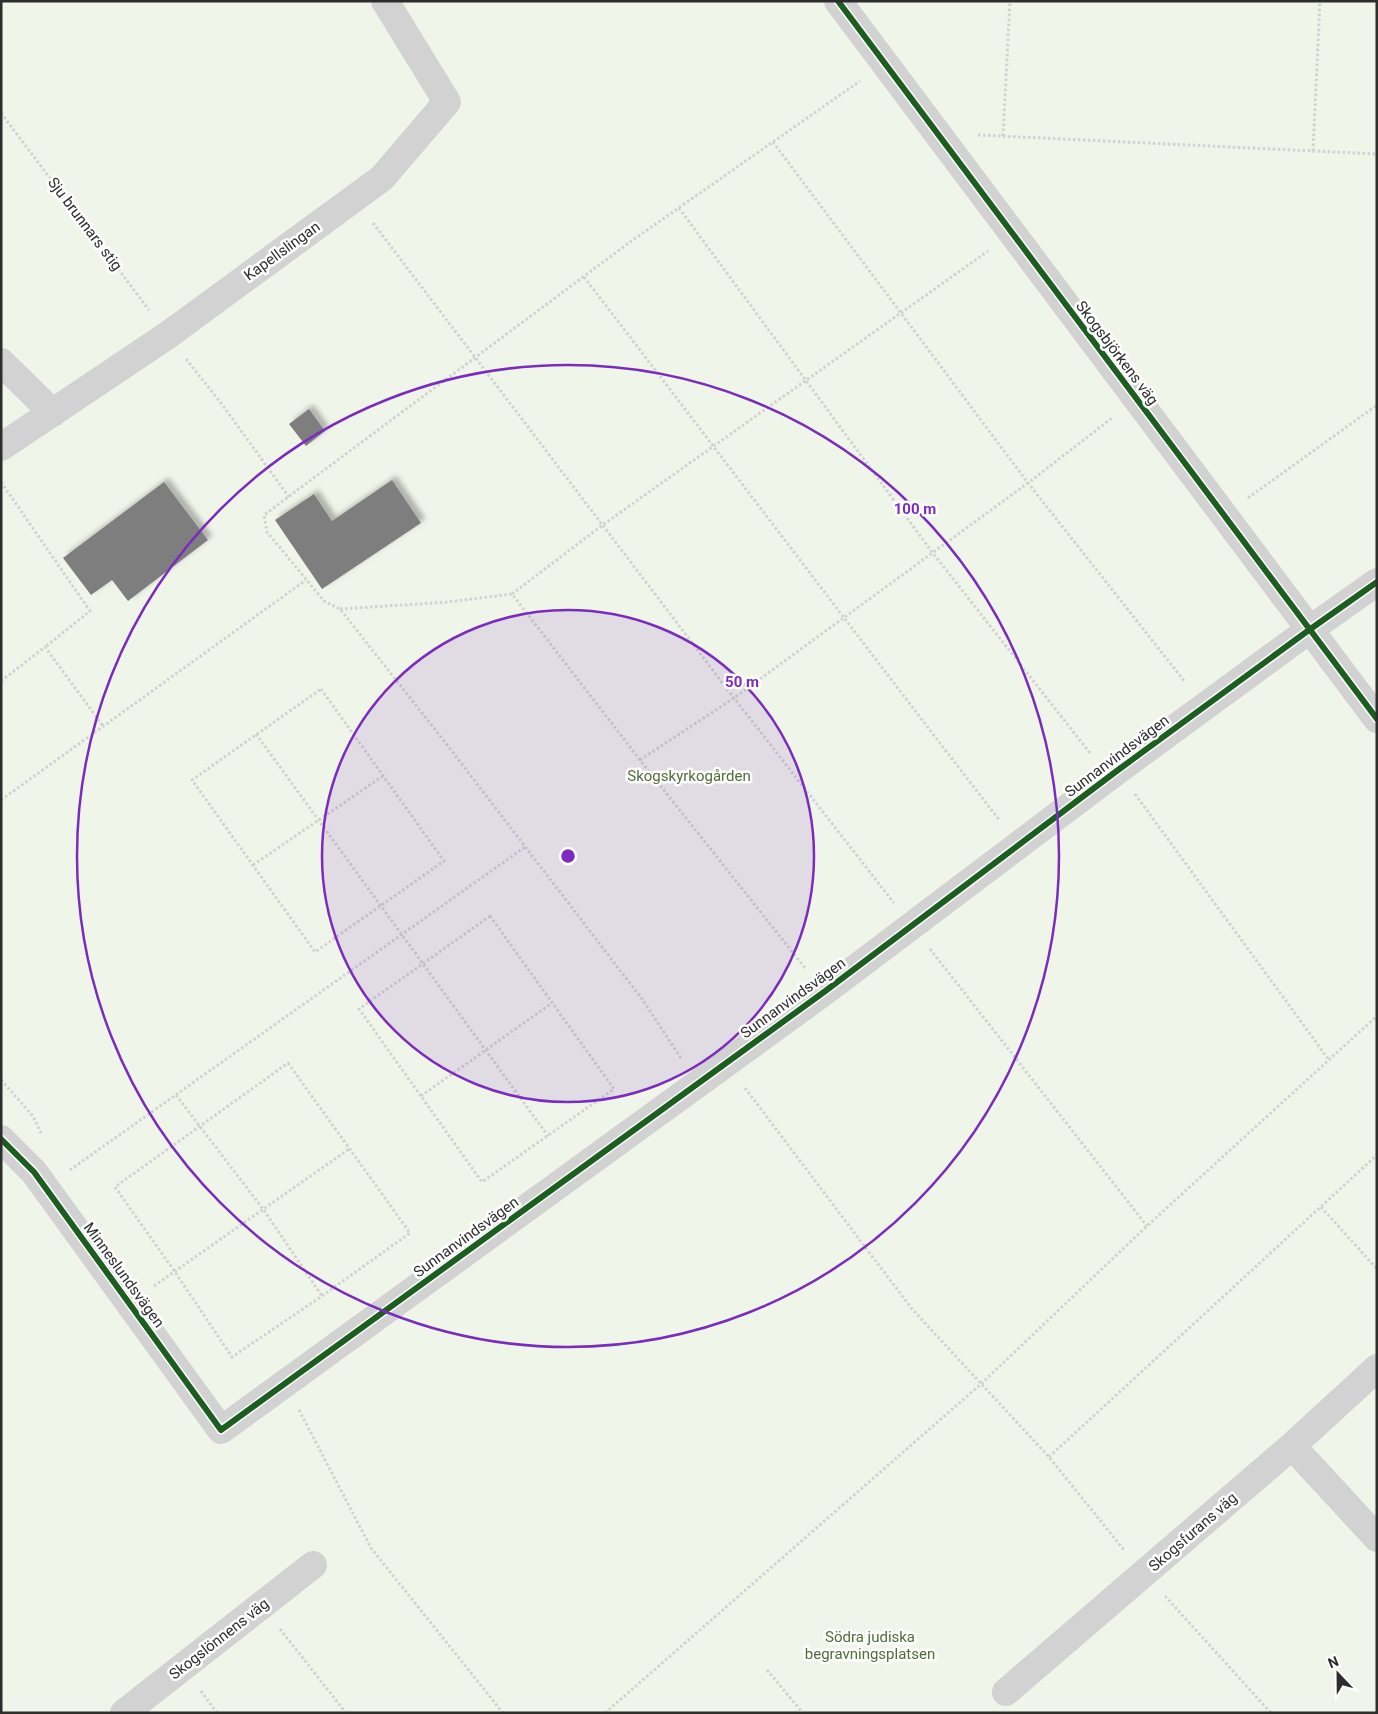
<svg xmlns="http://www.w3.org/2000/svg" width="1378" height="1714" viewBox="0 0 1378 1714" font-family="Roboto,sans-serif">
  <defs>
    <filter id="shadow"><feDropShadow dx="4.5" dy="-4.5" stdDeviation="2.5" flood-color="#0004"/></filter>
  </defs>
  <rect width="100%" height="100%" fill="#fff"/>
  <path fill="#f0f5ea" d="M1,1h1376v1712h-1376z"/>
  <path fill="#7e7e7e" filter="url(#shadow)" d="M309,409l16,22 -19,15 -17,-22z
    M392,480l29,43 -99,66 -47,-69 39,-26 18,27z
    M164,482l44,58 -80,61 -16,-21 -21,15 -28,-37z"/>
  <g fill="none" stroke-linecap="round" stroke-linejoin="round">
    <path stroke="#d2d2d2" stroke-width="3" stroke-dasharray="2.5 2.5" stroke-linecap="butt" d="M1,113l148,197
      M978,135l399,19
      M1003,136l7,-135
      M773,142l255,341 157,199
      M1313,151l7,-150
      M679,208l253,344 158,201
      M373,223l361,475 160,205
      M584,277c139,181 276,363 416,544
      M186,359l35,44 68,94
      M1,482l89,129 -45,36
      M1248,498l129,-93
      M512,594l92,-70 384,-273
      M340,609l108,-7 64,-8 128,166 165,208
      M1,681l44,-34 58,79
      M321,689l123,172 -129,91 -123,-172z
      M256,734l292,402
      M640,760l94,-62 294,-215 84,-65
      M1135,794l194,266
      M1,800l305,-220
      M253,865l130,-89
      M490,916l124,173 -132,93 -123,-173z
      M930,949l217,277
      M681,1058l-39,-59 -194,-253 -108,-137 -16,-8 -57,-69 -3,-17 366,-273 230,-161
      M288,1063l122,170 -88,63 -90,61 -57,-85 -60,-85z
      M1,1080l32,36 9,19
      M745,1088l167,221 137,148 75,93
      M176,1095l87,114 59,87
      M421,1096l131,-93
      M70,1170l455,-323
      M1321,1207l56,62
      M154,1286l195,-137
      M299,1410l72,138 132,165
      M1049,1457l328,-302
      M1165,1596l106,117
      M280,1629l66,84
      M767,1670l36,43
      M201,1691l16,22
      M605,1713l376,-329 166,-158 230,-210"/>
    <path stroke="#d2d2d2" stroke-width="28" d="M838,1l539,718
      M1,362l52,51
      M1,447l167,-112 214,-157 65,-76 -62,-101
      M1,1139l33,33 187,258 603,-438 294,-222 191,-140 68,-48
      M1292,1446l85,92
      M1006,1692l286,-246 85,-78
      M124,1713l189,-148"/>
    <defs>
      <path id="cycleway" d="M838,1l539,718
        M1,1139l33,33 187,258 603,-438 294,-222 191,-140 68,-48"/>
    </defs>
    <use href="#cycleway" stroke="#fff" stroke-width="9"/>
    <use href="#cycleway" stroke="#1b5e20" stroke-width="6"/>
  </g>
  <circle cx="568" cy="856" r="246" fill="#7b2cbf" fill-opacity=".12"/>
  <g fill="none" stroke="#7b2cbf" stroke-width="2.5">
    <circle cx="568" cy="856" r="246"/>
    <circle cx="568" cy="856" r="491"/>
  </g>
  <g text-anchor="middle" dominant-baseline="central" stroke-width="5" stroke-linejoin="round" paint-order="stroke">
    <g font-size="15" fill="#2d2d2d" stroke="#fff">
      <text transform="translate(85 224) rotate(53)">Sju brunnars stig</text>
      <text transform="translate(282 251) rotate(-36)">Kapellslingan</text>
      <text transform="translate(1117 353) rotate(53)">Skogsbjörkens väg</text>
      <text transform="translate(1117 756) rotate(-37)">Sunnanvindsvägen</text>
      <text transform="translate(793 998) rotate(-36)">Sunnanvindsvägen</text>
      <text transform="translate(466 1237) rotate(-36)">Sunnanvindsvägen</text>
      <text transform="translate(124 1275) rotate(54)">Minneslundsvägen</text>
      <text transform="translate(1193 1532) rotate(-41)">Skogsfurans väg</text>
      <text transform="translate(219 1639) rotate(-38)">Skogslönnens väg</text>
    </g>
    <g font-size="15" fill="#526c36" stroke="#fff">
      <text x="689" y="776">Skogskyrkogården</text>
      <text x="870" y="1637">Södra judiska<tspan x="870" dy="17">begravningsplatsen</tspan></text>
    </g>
  </g>
  <circle cx="568" cy="856" r="8" fill="#7b2cbf" stroke="#fff" stroke-width="2.5"/>
  <g font-size="15" text-anchor="middle" font-weight="bold" fill="#7b2cbf" stroke="#fff" stroke-width="5" stroke-linejoin="round" paint-order="stroke">
    <text x="915" y="514">100 m</text>
    <text x="742" y="687">50 m</text>
  </g>
  <rect width="1378" height="1714" fill="none" stroke="#2d2d2d" stroke-width="5"/>
  <g transform="translate(1338 1674) rotate(338)" stroke="#ffffff" stroke-width="4" paint-order="stroke">
  <path d="M0-4L9 19L0 12L-9 19Z" fill="#2d2d2d"/>
  <text y="-8" font-size="14" font-weight="bold" text-anchor="middle" fill="#2d2d2d">N</text>
  </g>
</svg>
